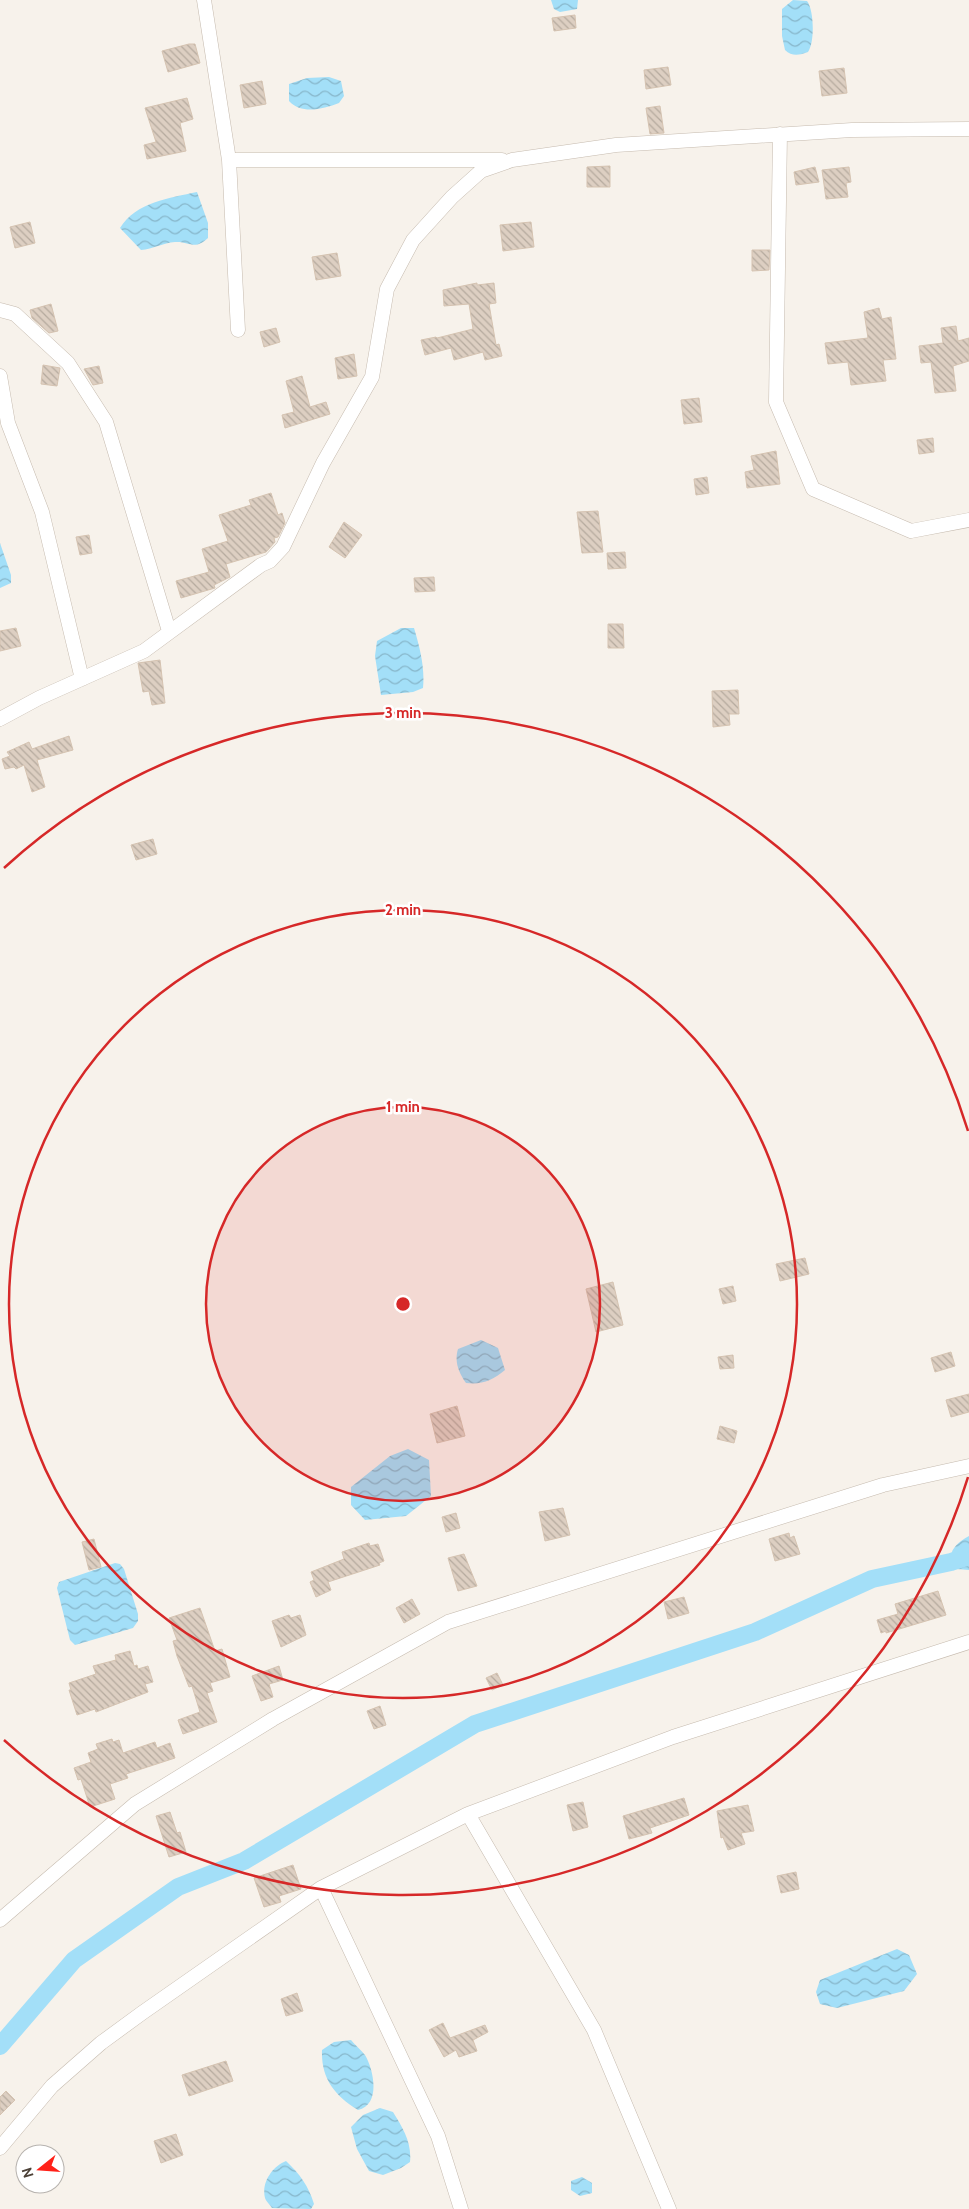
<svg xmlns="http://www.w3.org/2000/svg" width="969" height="2209" viewBox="0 0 969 2209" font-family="Cabin,sans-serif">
  <defs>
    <pattern id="water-waves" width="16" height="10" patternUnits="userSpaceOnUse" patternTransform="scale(1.25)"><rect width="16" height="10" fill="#a3dff8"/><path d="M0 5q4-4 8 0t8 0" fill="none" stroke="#87b6ca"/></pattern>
    <pattern id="building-back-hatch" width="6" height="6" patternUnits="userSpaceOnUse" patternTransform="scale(1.25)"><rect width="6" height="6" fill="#ddcfc2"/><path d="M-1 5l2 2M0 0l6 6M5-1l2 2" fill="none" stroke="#b5aa9e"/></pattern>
  </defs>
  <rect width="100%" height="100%" fill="#f7f2eb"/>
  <path fill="url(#water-waves)" d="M551,0h27l-1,9 -17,3 -6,-3z
    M793,0l14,1c7,9 8,41 1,51 -8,3 -16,5 -23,-2l-3,-14v-27z
    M329,77l12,4 3,15 -5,7c-16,6 -37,12 -50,-2v-17l18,-6z
    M197,192l11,31v15c-14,13 -18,3 -33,4 -12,1 -22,7 -34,8l-21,-22c16,-26 50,-30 77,-36z
    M0,543l11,32v8l-11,5z
    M401,628h13c6,20 11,40 9,60l-10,4 -32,3 -6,-39 2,-15z
    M481,1340l17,8 7,22c-12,10 -23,15 -39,13 -7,-10 -12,-21 -8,-34z
    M408,1449l21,11 2,36 -25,20 -41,4 -14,-15v-18l39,-31z
    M969,1536v34l-12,-1c-13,-15 -2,-25 12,-33z
    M115,1563l5,1 4,5 14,45v7l-5,7 -58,17 -5,-5 -13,-52 2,-6z
    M897,1949l12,6 8,19 -13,17 -67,17 -17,-4 -4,-12 4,-12z
    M351,2040c4,5 10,10 14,15 9,15 16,50 -7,55 -24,-15 -37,-32 -36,-60l12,-8z
    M380,2108l13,4c10,16 19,31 17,50l-9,6 -18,7 -14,-4 -12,-22 -6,-22 12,-12z
    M286,2161c14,13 23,26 28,43l-3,5 -39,-1c-2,-3 -6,-7 -7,-10 -4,-16 8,-32 21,-37z
    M582,2177l10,6v10l-12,3 -9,-6v-9z"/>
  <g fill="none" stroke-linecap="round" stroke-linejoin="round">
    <path stroke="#a3dff8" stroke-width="18" d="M0,2046l74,-86 104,-73 66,-26 231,-137 280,-92 117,-53 79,-17 18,-6"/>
  </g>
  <path fill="url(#building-back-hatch)" stroke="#d5c3b1" d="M575,15l1,13 -22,3 -2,-13z
    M189,44h6l5,19 -32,9 -6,-21z
    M668,67l3,18 -25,4 -2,-19z
    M844,68l3,25 -25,3 -3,-25z
    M262,81l4,23 -22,4 -4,-23z
    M187,98l6,21 -13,4 6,28 -39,8 -3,-14 12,-3 -11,-34z
    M660,106l4,27 -14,1 -4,-26z
    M610,166v21h-23v-20z
    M815,167l4,15 -23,3 -2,-13z
    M849,167l2,15 -5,1 2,14 -22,2 -4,-29z
    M30,222l5,21 -20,5 -5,-21z
    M531,222l3,25 -31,4 -3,-26z
    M752,250h18l-1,20 -17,1z
    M337,253l4,23 -25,4 -4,-23z
    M477,283v2l17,-2 2,20 -7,1 7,41 3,-1 3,12 -17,4 -2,-8 -29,8 -3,-12 -26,7 -4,-15 15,-3 1,1 36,-9 -4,-25 -25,2 -1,-16z
    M51,304l7,27 -9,2 -17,-15 -2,-8z
    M879,308l3,11 9,-2 5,42 -13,1 3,21 -35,4 -3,-23 -20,2 -3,-21 43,-5 -4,-26z
    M956,326l2,15 11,-3v23l-16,5 3,25 -21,2 -4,-31 -10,1 -2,-17 24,-3 -2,-15z
    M276,328l4,14 -16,5 -4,-15z
    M354,354l3,22 -19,3 -3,-21z
    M43,365l17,3 -3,18 -16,-2z
    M99,366l4,17 -10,2 -9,-16z
    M302,376l8,31 16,-5 4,12 -45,14 -3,-13 12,-3 -8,-31z
    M699,398l3,24 -18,2 -3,-24z
    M933,438l1,14 -15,2 -2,-14z
    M776,451l4,33 -33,4 -2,-16 9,-2 -3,-14z
    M707,477l2,16 -13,2 -2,-16z
    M271,493l7,22 4,-2 3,10 -7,14 -4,1 1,4 -9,10 -40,12 4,13 -16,8 1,3 -34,10 -5,-17 33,-9 -7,-23 26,-8 -9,-26 32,-10 -2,-5z
    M598,511l5,41 -21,1 -5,-41z
    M344,522l18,13 -17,23 -16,-11z
    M89,535l3,18 -12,2 -4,-18z
    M625,552l1,16 -18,1 -1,-16z
    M434,577l1,14 -20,1 -1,-14z
    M608,624h15l1,24h-16z
    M16,628l5,18 -21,5v-20z
    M160,660l5,43 -13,2 -3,-14 -6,1 -5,-29z
    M738,690l1,24h-10l1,11 -17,2 -1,-36z
    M69,736l4,14 -36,10 8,27 -13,5 -8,-27 -8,4 -2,-2 -9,2 -3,-10 8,-3 -3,-4 22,-10 3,7z
    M153,839l4,15 -21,6 -5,-15z
    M805,1258l4,16 -29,7 -4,-17z
    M613,1282l10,43 -27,7 -10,-43z
    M733,1286l3,15 -13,3 -4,-15z
    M951,1352l4,14 -20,6 -4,-14z
    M733,1355l1,13 -14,1 -2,-12z
    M969,1394v18l-18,5 -5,-17z
    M457,1406l8,30 -28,7 -7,-29z
    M720,1426l17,5 -3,12 -17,-4z
    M563,1508l7,27 -25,6 -6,-29z
    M456,1513l4,15 -14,4 -4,-15z
    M789,1533l1,5 4,-2 6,18 -25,7 -6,-22z
    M94,1539l7,28 -12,3 -7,-28z
    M369,1543l1,3 8,-2 6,17 -5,2 1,2 -52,17 3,8 -15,7 -6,-15 4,-2 -3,-8 33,-13 -2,-7z
    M464,1554l13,32 -19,5 -10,-33z
    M938,1591l8,24 -60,18v-2l-5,2 -4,-13 21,-6 -3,-10z
    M684,1597l5,16 -21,6 -4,-17z
    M412,1599l8,15 -16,9 -8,-15z
    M200,1608l15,43 7,-2 8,28 -20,6 3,8 -6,2 10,29 -34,12 -5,-14 22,-8 -8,-26 -3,1 -12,-31 -4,-15 4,-1 -8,-22z
    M289,1615l2,3 9,-3 6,20 -25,12 -9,-26z
    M130,1651l4,15 3,-1 1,4 10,-3 5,16 -8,2 3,8 -52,20 -1,-3 -18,6 -8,-25h2l-2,-7 27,-9 -3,-8 23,-6 -1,-5z
    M279,1666l4,14 -14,4 4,13 -12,4 -9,-25z
    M497,1673l6,12 -11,5 -6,-12z
    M380,1706l6,19 -12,4 -7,-18z
    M112,1739l1,3 6,-2 4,13 32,-11 2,6 13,-5 5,15 -49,16 2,4 -18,6 5,15 -25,8 -9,-28 -3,1 -4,-12 17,-6 -3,-9 10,-4 -2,-5z
    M684,1798l5,17 -39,13 2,5 -23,6 -6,-23z
    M583,1802l5,25 -15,4 -6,-26z
    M748,1805l6,26 -13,2 4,11 -17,6 -5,-13 -2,1 -4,-27z
    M170,1812l7,21 3,-1 6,20 -17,5 -13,-41z
    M293,1865l8,24 -22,7 2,6 -17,5 -10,-29z
    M796,1872l3,17 -18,4 -4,-17z
    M297,1993l6,18 -17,5 -5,-17z
    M443,2023l7,15 35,-13 3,7 -15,8 4,11 -18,6 -3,-7 -12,7 -15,-27z
    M226,2061l7,20 -44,15 -7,-21z
    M6,2091l9,9 -15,15v-18z
    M176,2134l7,21 -22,8 -7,-22z"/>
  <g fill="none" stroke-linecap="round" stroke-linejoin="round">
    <defs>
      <path id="street" d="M204,0l25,160
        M780,134l-4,268 37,87 98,42 58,-11
        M0,310l15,4 53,49 38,59 63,209
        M238,330l-9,-170h273
        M0,376l8,47 34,89 40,167
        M0,719l39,-21 105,-47 117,-86 9,-4 13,-14 40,-84 49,-86 15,-88 26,-49 39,-43 29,-26 31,-11 104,-15 236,-15 117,-1
        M468,1814l126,216 75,179
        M321,1888l117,248 23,73
        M0,1920l135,-116 138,-85 175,-97 435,-137 86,-19
        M0,2148l52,-62 49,-43 41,-30 179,-125 147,-74 205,-77 296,-95"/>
    </defs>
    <use href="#street" stroke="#c6bbaf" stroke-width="15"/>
    <use href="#street" stroke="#fff" stroke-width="14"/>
  </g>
  <circle cx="403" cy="1304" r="197" fill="#d62828" fill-opacity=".12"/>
  <g fill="none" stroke="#d62828" stroke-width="2.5">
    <circle cx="403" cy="1304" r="197"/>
    <circle cx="403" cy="1304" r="394"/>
    <path d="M968 1477A591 591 0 0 1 4 1740M4 868A591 591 0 0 1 968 1131"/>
  </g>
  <circle cx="403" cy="1304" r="8" fill="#d62828" stroke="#fff" stroke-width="2.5"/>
  <g font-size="15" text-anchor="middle" font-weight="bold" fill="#d62828" stroke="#fff" stroke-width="5" stroke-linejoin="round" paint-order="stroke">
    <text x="403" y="718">3 min</text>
    <text x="403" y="915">2 min</text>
    <text x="403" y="1112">1 min</text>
  </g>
  <g transform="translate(40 2169) rotate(253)"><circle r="24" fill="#ffffff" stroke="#b7b3af"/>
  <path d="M0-4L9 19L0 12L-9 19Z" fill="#ff2119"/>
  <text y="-8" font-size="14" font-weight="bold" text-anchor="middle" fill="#4c4137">N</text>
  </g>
</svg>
